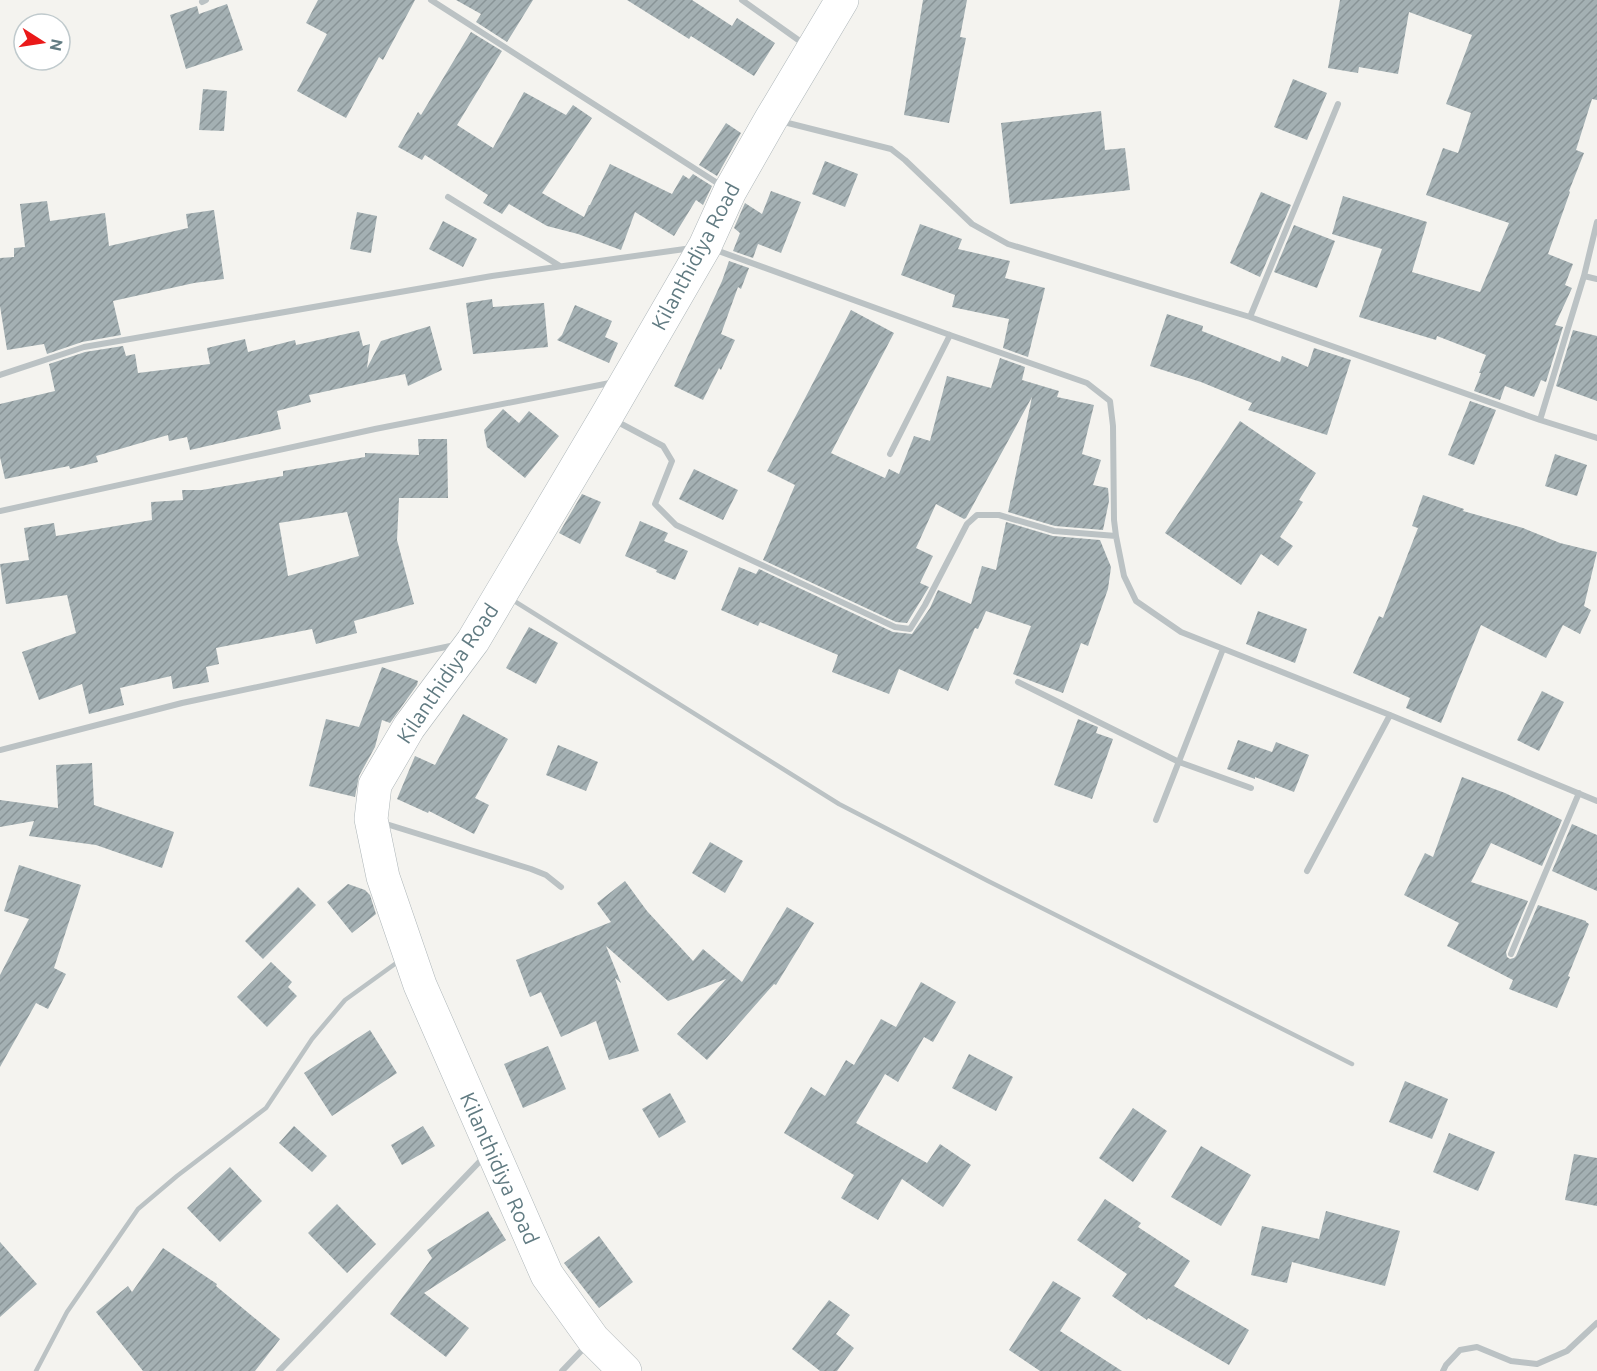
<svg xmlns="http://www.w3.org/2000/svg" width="1597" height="1371" viewBox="0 0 1597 1371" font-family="Ubuntu,sans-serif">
  <defs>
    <pattern id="building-hatch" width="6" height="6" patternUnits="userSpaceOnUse" patternTransform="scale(1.5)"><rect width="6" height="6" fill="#a4b0b3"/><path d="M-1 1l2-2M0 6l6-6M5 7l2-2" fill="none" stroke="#899497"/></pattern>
  </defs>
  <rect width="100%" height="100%" fill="#f4f3ef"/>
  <path fill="url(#building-hatch)" fill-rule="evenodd" d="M318,0h97l-32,60 -4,-3 -33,61 -49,-27 30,-57 -21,-11z
    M456,0h77l-26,42 -31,-20 5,-8z
    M627,0h65l40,26 5,-8 38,25 -21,33 -63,-40 -2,3z
    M923,0h44l-7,37 6,1 -17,85 -45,-8z
    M1340,0h257v100l-5,-1 -16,51 8,3 -15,38 1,1 -22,62 25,10 -8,21 7,3 -17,37 8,2 -17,55 -5,-2 -7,17 -29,-11 -5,14 -26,-9 7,-18h-2l7,-18 -49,-19 -1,4 -77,-23 23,-68 -50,-15 11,-38 84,26 -15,50 68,20 29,-69 -83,-28 17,-47 15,5 13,-40 -25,-9 26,-69 -63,-23 -11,62 -39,-7 -1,6 -30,-5z
    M227,4l16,46 -57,19 -16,-54 27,-9 2,8z
    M471,32l31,19 -45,74 36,23 31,-56 42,23 7,-10 19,13 -50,75 42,24 5,-12h1l20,-41 62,30 11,-19 6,4 4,-5 19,12 -9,19 -7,-5 -22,36 -39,-24 -14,38 -43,-16 -31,-8 -38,-22 -7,10 -19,-11 5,-8 -63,-40 -3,5 -24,-13 20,-35 3,3z
    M1293,79l34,14 -20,47 -33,-13z
    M203,89l24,2 -3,40 -25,-1z
    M1101,111l4,39 20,-2 5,42 -120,14 -9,-81z
    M726,123l15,10 -24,43 -18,-11z
    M825,161l33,13 -13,33 -33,-13z
    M771,191l30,11 -20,51 -23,-9 -5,14 -20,-7 7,-18 -6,-5 11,-25 17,11z
    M1261,192l30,13 -31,72 -30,-14z
    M47,201l3,20 55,-8 4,33 79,-18 -2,-14 28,-4 10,69 -30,4 -81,18 8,34 -39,7 -35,12 -3,-10 -37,6 -7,-44v-48l14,-1v-9l11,-1 -5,-43z
    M357,212l20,4 -6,37 -21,-4z
    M443,221l34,18 -14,28 -34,-18z
    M920,224l42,15 -4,10 52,12 -5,17 40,10 -17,69 -25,-9 6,-29 -57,-12 3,-12 -54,-20z
    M1294,225l41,16 -18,47 -43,-16z
    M729,261l20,7 -8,21 -3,-2 -17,47 14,6 -14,30 -2,-2 -16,32 -29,-14 48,-105z
    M492,299l1,8 51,-4 4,44 -75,7 -7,-51z
    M575,305l37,16 -7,16 13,6 -9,20 -52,-23 5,-5z
    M851,310l43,23 -63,120 54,25 4,-9 10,5 15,-38 16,5 17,-65 44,12 9,-30 25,9 -3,13 37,11 -2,6 37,8 -12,49 19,6 -8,25 15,3 1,13 -6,29 -48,-4 -47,-14 24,-115 -66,121 -2,1 -28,-15 -20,44 17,8 -13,27 9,4 -22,36 -11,-1 -133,-62 32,-75 -28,-14z
    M1167,314l36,12 -1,5 78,31 2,-6 26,11 6,-19 37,12 -24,75 -79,-25 4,-7 -51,-21 -51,-16z
    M430,326l12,44 -34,16 -3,-12 -96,21 2,7 -34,9 4,18 -91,21 -3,-13 -18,4 -1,-6 -72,21 2,6 -28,7 -1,-3 -64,13 -5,-22v-53l55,-13 -6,-27 36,-12 38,-6 3,10 9,-2 3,19 72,-9 -3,-16 38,-9 3,13 47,-12 1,5 63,-14 4,15 7,-2 -3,24 14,-27z
    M1573,330l24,6v65l-41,-15z
    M1470,401l26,9 -22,55 -26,-10z
    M503,409l16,14 10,-12 30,25 -34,42 -38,-31 -3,-17z
    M1240,421l76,52 -17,27 4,2 -23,35 13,9 -15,20 -17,-12 -20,31 -76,-52z
    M418,439h29l1,59h-49l-2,42 17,64 -60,17 3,12 -41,11 -4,-15 -96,19 3,16 -13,3 3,15 -36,7 -2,-13 -51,12 4,17 -35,9 -7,-30 -43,16 -17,-48 54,-19 -9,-38 -61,9 -6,-40 29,-4 -5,-32 30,-5 2,13 96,-16 -1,-18 32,-2 -1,-10h20l81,-14v-5l82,-14v-4l54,2zM347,512l12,44 -71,20 -9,-53z
    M1555,454l32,11 -10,31 -32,-10z
    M694,469l44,21 -15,30 -44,-21z
    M582,494l19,8 -21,42 -21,-11z
    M1423,495l41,14 -1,2 60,17 37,15 37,9 -13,54 7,4 -11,24 -17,-9 -17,33 -65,-33 -40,98 -35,-15 4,-10 -57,-25 26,-57 4,2 35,-90 -6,-2z
    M640,521l28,12 -4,8 24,10 -13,29 -19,-8 1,-2 -32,-14z
    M1006,522l47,14 47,4 11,27 -3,22 -20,57 -7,-3 -18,50 -50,-19 18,-48 -45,-15 -8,18 -3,-1 -27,63 -49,-22 -10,25 -57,-22 6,-17 -78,-33 -2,4 -37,-16 18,-43 17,7 3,-5 134,63 19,2 18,-26 8,-18 33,14 11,-38 14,4z
    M1258,611l49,18 -12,34 -49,-19z
    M529,627l29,16 -22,41 -30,-16z
    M382,667l36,14 -1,4 -27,38 -8,-3 -7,27 -16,29 -4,21 -46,-11 17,-67 33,8z
    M1542,691l22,11 -25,49 -22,-11z
    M463,714l45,25 -33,59 14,7 -15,29 -45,-23 -1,2 -31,-14 18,-43 20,9z
    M1078,719l20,8 -2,6 17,6 -21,60 -38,-14z
    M1238,740l34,12 4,-10 33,13 -15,37 -39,-15v2l-28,-10z
    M558,745l40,17 -12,29 -40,-16z
    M92,763l2,42 80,27 -12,36 -66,-23 -67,-9 5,-15 -34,6v-27l58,8 -2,-43z
    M1462,777l43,16 57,27 -20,46 -51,-23 -20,39 57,19 -22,51 1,5 3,2 4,-1 2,-2 22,-51 48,16v1l3,2 -21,52 2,1 -13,31 -48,-19 4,-9 -66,-34 12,-23 -55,-28 21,-42 8,4z
    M1572,824l25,11v56l-45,-20z
    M710,842l33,19 -18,32 -33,-20z
    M19,865l62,20 -27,83 12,6 -18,35 -12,-6 -36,64v-92l29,-56 -25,-8z
    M625,881l22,30 46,50 10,-12 39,33 45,-75 27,16 -38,62 -2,-1 -67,76 -30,-26 49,-55 -58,22 -62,-55 15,37 -6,-5 24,73 -30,9 -13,-39 -35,16 -20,-45 -11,5 -14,-37 95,-38 -14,-19z
    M348,884l17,6 5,5 6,19 -24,19 -25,-31z
    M298,887l18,18 -53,54 -18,-18z
    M271,962l21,20 -4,5 9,9 -30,31 -30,-30z
    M921,982l35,20 -23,40 -9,-5 -26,45 -13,-8 -29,49 71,40 13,-19 31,21 -28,42 -41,-28 -24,41 -37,-22 13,-23 -70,-42 27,-46 14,9 21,-36 8,5 27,-46 15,8z
    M370,1030l27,43 -65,43 -28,-43z
    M548,1046l18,43 -43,19 -19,-44z
    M969,1054l44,23 -17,34 -44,-23z
    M1405,1081l43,18 -16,40 -43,-17z
    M670,1093l16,29 -27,16 -17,-29z
    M1133,1108l34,23 -34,51 -34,-24z
    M294,1126l33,30 -15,16 -33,-29z
    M423,1126l12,20 -33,19 -11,-20z
    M1449,1133l46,19 -17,39 -45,-19z
    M1201,1146l50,29 -30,51 -50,-29z
    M1574,1154l23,4v48l-32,-6z
    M230,1167l32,34 -42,41 -33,-34z
    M1105,1199l36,24 -3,4 52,34 -16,25 75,44 -20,35 -81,-47 -1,2 -35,-24 15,-22 -50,-34z
    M337,1204l39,40 -29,29 -39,-40z
    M488,1211l18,29 -82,53 45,35 -23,29 -56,-43 42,-56 -5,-8z
    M1326,1211l74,20 -15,55 -93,-24 -5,21 -36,-8 11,-49 57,13z
    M599,1236l34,46 -34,26 -35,-45z
    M0,1242l37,42 -37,33z
    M163,1248l54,36 -1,2 64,53 -25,32h-112l-47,-59 32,-26 4,6z
    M1053,1281l28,17 -21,33 62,40h-82l-31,-21z
    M829,1300l21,15 -14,19 18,14 -17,23h-17l-28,-22z"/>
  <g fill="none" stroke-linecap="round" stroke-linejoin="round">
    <defs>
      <path id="secondary" d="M625,1371l-32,-32 -46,-64 -127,-290 -37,-108 -12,-58 4,-34 34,-58 64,-86 133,-224 99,-171 25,-55 41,-72 71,-119"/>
    </defs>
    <use href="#secondary" stroke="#aeb6b9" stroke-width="34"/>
    <path stroke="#bbc2c4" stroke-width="4.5" d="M511,599l328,205 149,77 364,183
      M36,1371l31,-59 71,-103 39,-33 89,-68 46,-69 33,-39 54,-39"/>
    <path stroke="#bbc2c4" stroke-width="6" d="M431,0l291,186
      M742,0l62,44
      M202,2l4,-2
      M780,121l111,28 14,11 67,64 36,20 242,73 290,103 57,18
      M448,197l112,69
      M713,249l237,86 137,48 23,18 3,25 1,94 2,16 8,40 12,25 45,31 209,83 207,86
      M1584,276l13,3
      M1250,317l88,-213
      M0,375l84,-28 408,-71 200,-28
      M614,420l49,26 9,15 -17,43 21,21 219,102 15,2 15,-24 42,-81 10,-9h22l55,16 62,5
      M1540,420l44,-144 13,-54
      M890,454l60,-119
      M0,511l375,-82 240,-47
      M1018,682l161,80 72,26
      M0,750l182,-47 273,-58
      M1156,820l67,-171
      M383,823l148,46 15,6 15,12
      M1307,871l83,-156
      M1511,954l68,-161
      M279,1371l206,-215
      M562,1371l24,-25
      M1443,1371l3,-6 14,-15 17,-3 34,14 26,3 30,-13 30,-28"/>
    <use href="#secondary" stroke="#fff" stroke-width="33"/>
  </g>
  <g text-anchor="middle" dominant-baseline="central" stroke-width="6" stroke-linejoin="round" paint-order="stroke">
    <g font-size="21" fill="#617b82" stroke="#fff">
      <text transform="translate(695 256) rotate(-62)">Kilanthidiya Road</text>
      <text transform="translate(447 673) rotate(-56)">Kilanthidiya Road</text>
      <text transform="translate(500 1168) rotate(66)">Kilanthidiya Road</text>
    </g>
  </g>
  <g transform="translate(42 42) rotate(102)"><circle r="28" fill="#ffffff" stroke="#c0cacd" stroke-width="1.5"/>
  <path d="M0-4.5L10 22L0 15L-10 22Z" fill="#ea1919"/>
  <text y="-9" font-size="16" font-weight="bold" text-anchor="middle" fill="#617b82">N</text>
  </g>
</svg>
